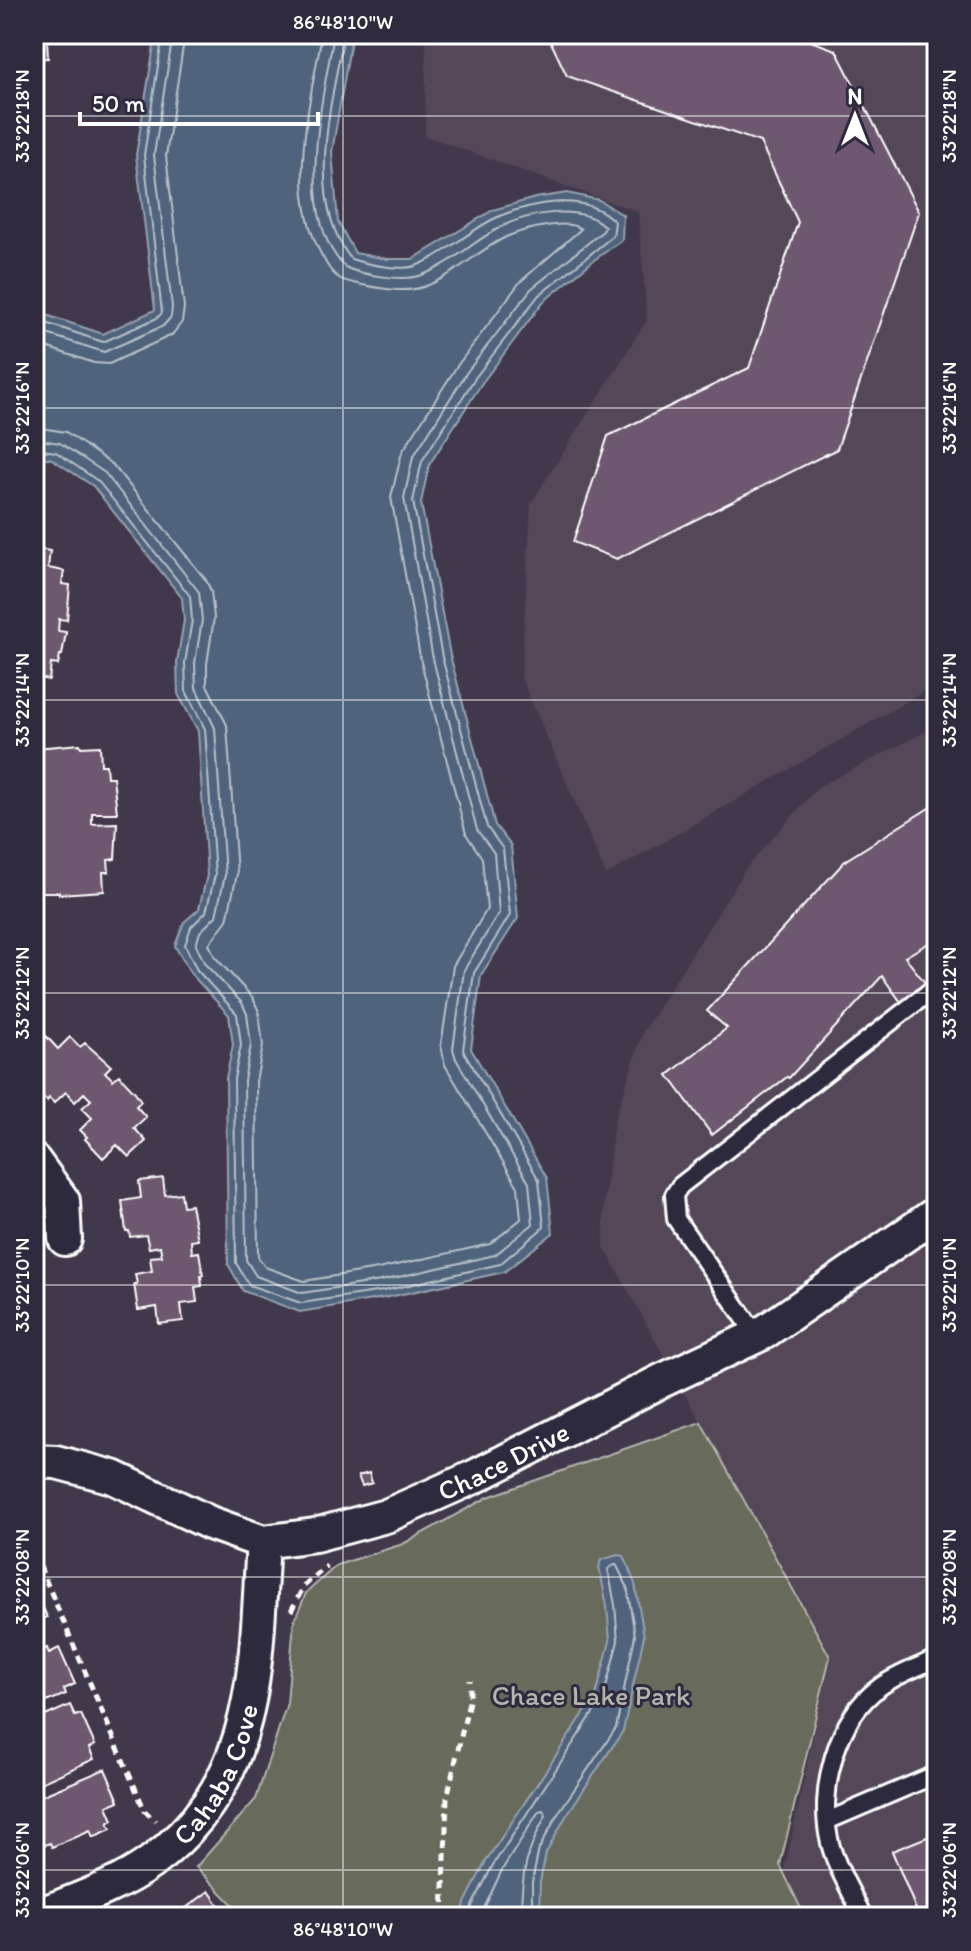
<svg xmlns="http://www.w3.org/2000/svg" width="971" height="1951" viewBox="0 0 971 1951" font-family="Itim,sans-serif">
  <rect width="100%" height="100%" fill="#42384c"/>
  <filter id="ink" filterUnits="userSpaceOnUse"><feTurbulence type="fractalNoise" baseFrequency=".0125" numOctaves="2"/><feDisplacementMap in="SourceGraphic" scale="16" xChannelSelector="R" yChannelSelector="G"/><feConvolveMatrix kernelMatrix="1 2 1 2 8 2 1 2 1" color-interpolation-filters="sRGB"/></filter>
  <g filter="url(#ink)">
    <path fill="#534659" d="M426,34h511v650l-331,191 -85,-198 10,-174 116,-183 -9,-108 -213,-76z
      M937,726v1191h-132l-21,-45 46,-215 -226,-410v-43l10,-82 29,-90 104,-165 71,-80z"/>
    <path fill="#676a5b" stroke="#b3b4ad" stroke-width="2" d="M701,1422l129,235 -50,208 25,52h-560l-49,-50 60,-68 31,-96 7,-81 12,-29 31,-28 66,-21 85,-47z"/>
    <path fill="#50647b" stroke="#96a2b0" stroke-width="2" d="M156,34h196l-20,118 6,70 17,31 32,6h26l80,-49 42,-12 32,-5 32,7 24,15 -1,25 -28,20 -51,42 -61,81 -53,82 -8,38 29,152 45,170 16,21 7,72 -37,57 -10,74 76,129 6,55 -49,39 -120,26 -84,14 -57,-21 -15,-27 -2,-186 7,-33 -4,-30 -38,-41 -16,-28 9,-24 15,-13 8,-34 -9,-144 -20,-37 -1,-32 7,-42 -2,-22 -89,-112 -41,-27 -18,-3v-145l69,23 52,-24 -19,-155z
      M618,1555l6,1 11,28 9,52 -21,95 -57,85 -20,37 -6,29 -1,35h-77l3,-14 21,-42 110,-166 14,-54 -3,-35 -8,-39 2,-7z"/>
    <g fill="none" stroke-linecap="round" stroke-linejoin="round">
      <path stroke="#b9c1ca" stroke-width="2" d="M34,319l69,23 54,-24 5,-5 -18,-158 19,-121
        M34,330l70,22 59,-26 8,-9 1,-10 -18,-152 19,-121
        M34,343l60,20 15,1 63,-29 10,-13 2,-15 -18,-151 19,-122
        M34,427l32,5 47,33 93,115 5,11 3,27 -7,46v21l20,40 10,149 -10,46 -18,24 6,13 38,41 6,14 4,34 -7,35 2,176 7,10 39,14 74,-12 112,-25 31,-25 -3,-32 -73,-122 -4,-19 12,-80 34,-57 -5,-51 -16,-24 -45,-172 -30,-165 11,-45 55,-86 63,-84 61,-53c-14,-11 -59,1 -75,8 -29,14 -53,40 -83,50 -17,6 -38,2 -55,-1 -9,-2 -20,-3 -29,-8 -9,-6 -13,-15 -18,-24 -35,-65 -11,-151 1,-220
        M34,439l26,4 45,30 94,119 3,28 -7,43 1,25 19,40 10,147 -9,41 -16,16 -4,13 9,19 37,39 5,11 4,31 -7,35 2,180 10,16 46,17 79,-12 114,-26 38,-31 -4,-41 -73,-124 -3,-10 11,-79 35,-57 -5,-60 -17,-23 -44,-171 -29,-161 9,-41 54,-85 64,-83 72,-58 2,-4c-23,-24 -80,-14 -106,1 -27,14 -51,39 -80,48 -17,5 -59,-1 -74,-9 -52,-51 -22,-169 -11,-233
        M34,449l22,3 42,29 92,115 2,24 -7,43 1,28 19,38 10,146 -9,37 -15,15 -6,18 12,25 40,44 4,31 -7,34 2,184 13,22 52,18 82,-12 117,-27 44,-37 -5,-47 -76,-130 11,-77 36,-58 -7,-66 -16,-22 -45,-170 -29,-156 9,-40 53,-83 63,-82 75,-60 2,-14c-28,-31 -83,-20 -117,-5 -28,12 -51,37 -80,48 -15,7 -52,-1 -67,-6 -47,-60 -19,-157 -7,-225
        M470,1917l2,-11 21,-41 110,-167 15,-57 -3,-36 -7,-36 8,-5 11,22 8,50 -19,92 -57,84 -20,37 -7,33v35
        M480,1917l22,-47 37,-59 4,-1 3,5c-20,38 -25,59 -25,102"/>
    </g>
    <path fill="#6e596f" stroke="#fff" stroke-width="2" d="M34,34h19v5l-6,1 1,18 -14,1z
      M547,34h244l45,16 83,162 -82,237 -220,110 -44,-17 35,-106 141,-68 49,-146 -38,-80 -193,-66z
      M34,548l16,3 -2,17 16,3 -2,13 8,1 -3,35 -8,-1 -1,12 8,1 -4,23h-2l-2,10 -7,-1 -2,16 -15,-3z
      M80,744l1,3 19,-1 1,19h5l1,12h6l4,36h-25v11l25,-1 -2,36 -7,1 1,12h-6l1,19 -45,3v-2h-20v-18h-5v-49h12l-1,-11 -11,1 2,-67z
      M937,803v135l-32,19 21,27 -25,18 -19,-26 -93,102 -2,-1 -75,58 -44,-60 59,-47 -20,-17 139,-151z
      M46,1036l12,13 12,-12 10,10 5,-4 26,23 -6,6 8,8 6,-5 16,17 6,9 -5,5 10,11 -12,11 12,13 -17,16 -12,-12 -14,13 -18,-19 2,-2 -7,-7 12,-12 -10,-10 9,-8 -7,-7 -9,9 -9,-10 -12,11 -5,-5 -2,3 -13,-14v-15l7,-7 -7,-7v-11z
      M163,1178l2,17 16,-2 2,13 8,-1 7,35 -7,1 1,12 7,-1 4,23h-2l1,11 -7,1 2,15 -16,2 2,17 -24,3 -2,-17 -19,3 -4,-26h3l-2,-10 17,-3 -2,-14 12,-1 -2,-10 -11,2 -3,-13 -16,2 -1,-6h-3l-4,-30 19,-3 -2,-17z
      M369,1473l3,10 -10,3 -4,-10z
      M34,1586l13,31 -13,6z
      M38,1639l5,11 4,-2 2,5 10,-5 16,36 -11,5 2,5 -32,13v-66z
      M70,1705l5,11 6,-2 14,31 -6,3 5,11 -60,27v-65z
      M105,1769l14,32 -12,5 6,14 -5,3 3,6 -18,8 -3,-7 -38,17 -2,-4 -16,6v-50z
      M937,1833v84h-18l-27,-66z
      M209,1891l18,26h-41l-4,-6z"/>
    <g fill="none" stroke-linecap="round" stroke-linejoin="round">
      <defs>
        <path id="lane" d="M757,1336l-81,-117 -2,-24 6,-9 257,-200
          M827,1821l110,-47
          M863,1917c-10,-23 -27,-49 -33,-74 -13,-52 6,-125 51,-157 17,-12 38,-19 56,-28"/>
        <g id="street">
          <path d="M34,1161l29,40 2,38"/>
          <path id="s1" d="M34,1461l22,1 57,15 97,46 53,19 52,-7 71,-19 88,-39 187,-96 102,-48 174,-120"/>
          <path id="s2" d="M34,1917c39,-16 83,-30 116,-54 111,-81 105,-198 113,-321"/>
        </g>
      </defs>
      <use href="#lane" stroke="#fff" stroke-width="22"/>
      <use href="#street" stroke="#fff" stroke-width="38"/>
      <path stroke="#fff" stroke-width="5" stroke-dasharray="8 6" stroke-linecap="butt" d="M34,1553l111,258 10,10
        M291,1611l13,-25 23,-20
        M443,1917l4,-119 23,-101v-17"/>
      <use href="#lane" stroke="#2f2a3d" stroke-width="16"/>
      <use href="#street" stroke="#2f2a3d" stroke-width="32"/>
    </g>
  </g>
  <path fill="none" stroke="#fff" stroke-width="2" stroke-opacity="0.45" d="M343,34v1883M34,116h903M34,408h903M34,700h903M34,993h903M34,1285h903M34,1577h903M34,1870h903"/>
  <g text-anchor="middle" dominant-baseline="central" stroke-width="6" stroke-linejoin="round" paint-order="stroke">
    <g font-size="28" fill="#fff" stroke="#2f2a3d">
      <text stroke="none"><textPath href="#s1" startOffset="500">Chace Drive</textPath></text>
      <text stroke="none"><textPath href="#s2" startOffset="242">Cahaba Cove</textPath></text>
    </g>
    <g font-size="28" fill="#b3b4ad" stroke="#2f2a3d">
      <text x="591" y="1695">Chace Lake Park</text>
    </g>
  </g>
  <rect width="971" height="1951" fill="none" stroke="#2f2a3d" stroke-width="88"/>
  <g transform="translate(855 116)" stroke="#2f2a3d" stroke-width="6" paint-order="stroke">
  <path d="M0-6L14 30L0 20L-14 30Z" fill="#ffffff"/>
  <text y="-12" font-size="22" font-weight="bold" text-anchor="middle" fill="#ffffff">N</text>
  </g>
  <path d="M80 112v12h238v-12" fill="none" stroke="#ffffff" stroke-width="4"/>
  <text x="92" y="112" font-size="24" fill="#ffffff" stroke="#2f2a3d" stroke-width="6" paint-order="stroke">50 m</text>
  <rect x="44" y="44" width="883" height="1863" fill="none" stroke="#fff" stroke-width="3"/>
  <g font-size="20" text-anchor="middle" fill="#fff">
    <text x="343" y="29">86°48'10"W</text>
    <text transform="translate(22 116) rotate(-90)" y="7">33°22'18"N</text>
    <text transform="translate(949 116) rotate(-90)" y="7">33°22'18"N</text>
    <text transform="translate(22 408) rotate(-90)" y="7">33°22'16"N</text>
    <text transform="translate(949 408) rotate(-90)" y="7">33°22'16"N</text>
    <text transform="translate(22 700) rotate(-90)" y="7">33°22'14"N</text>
    <text transform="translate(949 700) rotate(-90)" y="7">33°22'14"N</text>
    <text transform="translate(22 993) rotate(-90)" y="7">33°22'12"N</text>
    <text transform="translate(949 993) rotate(-90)" y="7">33°22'12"N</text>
    <text transform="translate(22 1285) rotate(-90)" y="7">33°22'10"N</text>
    <text transform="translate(949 1285) rotate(-90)" y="7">33°22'10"N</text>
    <text transform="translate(22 1577) rotate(-90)" y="7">33°22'08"N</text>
    <text transform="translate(949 1577) rotate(-90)" y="7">33°22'08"N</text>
    <text transform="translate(22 1870) rotate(-90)" y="7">33°22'06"N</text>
    <text transform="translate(949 1870) rotate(-90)" y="7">33°22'06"N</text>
    <text x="343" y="1936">86°48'10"W</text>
  </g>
</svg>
